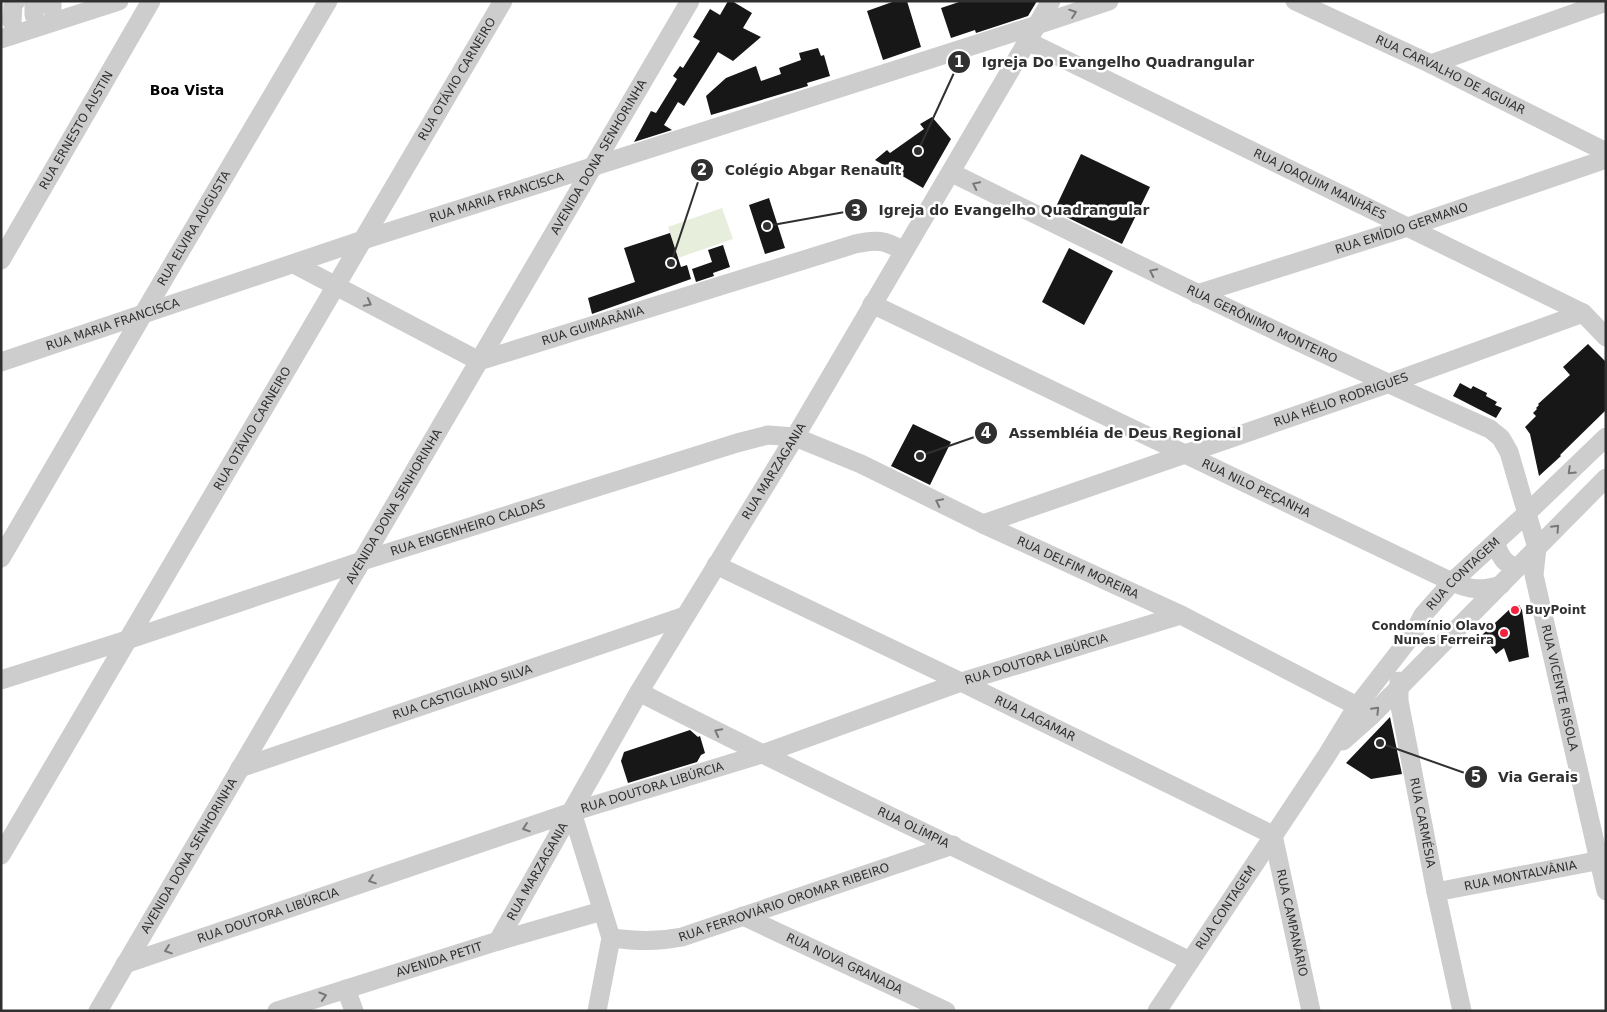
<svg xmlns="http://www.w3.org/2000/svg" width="1607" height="1012" viewBox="0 0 1607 1012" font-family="'DejaVu Sans',sans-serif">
  <rect width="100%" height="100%" fill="#fff"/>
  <path fill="#e7eedc" d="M722,208l11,31 -55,19 -10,-31z"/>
  <path fill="#171717" d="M728,1h4l20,12 -9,15 18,9 -28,24 -15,-9 -34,54 -6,-4 -14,23 8,5 -38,12 17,-31 5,2 21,-34 -4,-3 7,-10 3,2 17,-27 -7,-4 17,-28 10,6z
    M895,1h12l14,46 -38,13 -16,-49z
    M962,1h75l-9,15 -52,17 -1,-3 -24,8 -10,-30z
    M818,48l3,8 3,-1 6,21 -23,7 1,3 -97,29 -5,-19 20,-18 30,-12 5,15 20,-7 -2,-6 22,-8 -2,-7z
    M932,117l19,22 -28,49 -48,-28 12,-10 3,3 34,-24 -4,-5z
    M1081,154l69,33 -28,57 -68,-33z
    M769,198l16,50 -20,6 -16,-49z
    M670,233l11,34 6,-2 4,14 -99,35 -4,-16 47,-16 -11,-34z
    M723,245l7,22 -17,6 1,3 -18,6 -4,-13 20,-7 -4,-12z
    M1069,248l44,23 -29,54 -42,-23z
    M1588,344l18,18v48l-46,45 1,1 -22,20 -9,-42 -5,-7 11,-11 -3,-3 4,-4 -1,-1 3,-3 -1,-1 32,-29 -7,-8z
    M1460,383l11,6 2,-3 14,7 -1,3 11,6 -2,3 7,3 -6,10 -43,-22z
    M913,424l38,18 -21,43 -39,-19z
    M1519,605l3,5 7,47 -20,5 -5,-14 -8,6 -14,-19 29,-27z
    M1390,717l12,57 -31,5 -25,-16z
    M690,730l8,7 2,-1 5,17 -4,2 -4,7 -69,21 -7,-22 3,-9z"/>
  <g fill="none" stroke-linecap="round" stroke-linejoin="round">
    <g stroke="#cdcdcd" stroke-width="19">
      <path d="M52,1v8"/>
      <path id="s1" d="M1295,1l136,63 175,88"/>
      <path d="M34,15v-14"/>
      <path d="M12,22l1,-18 3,-3"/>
      <path d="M1,39l118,-38"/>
      <path id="s2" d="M1027,41l556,272 23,24"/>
      <path d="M1431,64l175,-62"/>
      <path id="s3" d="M952,173c178,88 356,176 538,256l11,9 8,14 28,96 -3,27 72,316"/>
      <path id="s4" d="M1,260l150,-259"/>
      <path id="s5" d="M294,264l185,97 376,-117c21,-5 30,-4 49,7"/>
      <path id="s6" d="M1197,294l211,-67 198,-68"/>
      <path id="s7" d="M872,304l580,278c19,8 29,9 49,3"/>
      <path id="s8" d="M1,362l359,-121 677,-216 72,-24"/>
      <path id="s9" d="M983,524l404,-140 196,-71"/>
      <path d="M1495,543c6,14 8,20 22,25"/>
      <path id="s10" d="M1,558l141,-242 186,-315"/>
      <path id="s11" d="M716,565l245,117 312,153 38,176"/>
      <path id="s12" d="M1,680l129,-41 232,-78 375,-118 31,-8 27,2 66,27 122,60 198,91 176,91"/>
      <path id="s13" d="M1399,681v20l37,191 26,119"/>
      <path id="s14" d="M639,692c182,93 367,179 551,269"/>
      <path d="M1343,741l27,-24 236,-239"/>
      <path id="s15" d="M240,768l445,-152"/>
      <path d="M572,812l39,126 -14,73"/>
      <path id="s16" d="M1,855c169,-283 334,-570 502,-854"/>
      <path id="s17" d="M1436,892l170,-33"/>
      <path id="s18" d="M743,916l203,95"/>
      <path id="s19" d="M611,938c25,3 46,4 71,-1l271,-92"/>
      <path id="s20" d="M498,941l141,-249 156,-255 256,-436"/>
      <path id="s21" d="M125,964l447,-152 190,-58 199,-72 220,-67"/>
      <path d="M346,989l8,22"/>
      <path id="s22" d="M98,1011l592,-1010"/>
      <path id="s23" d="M277,1011l221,-70 104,-30"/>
      <path id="s24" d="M1157,1011l170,-256 30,-49 56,-72 10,-19 29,-33 74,-68 80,-77"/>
    </g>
  </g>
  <defs><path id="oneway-chevron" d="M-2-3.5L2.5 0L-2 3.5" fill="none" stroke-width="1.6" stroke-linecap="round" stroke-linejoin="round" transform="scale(1.25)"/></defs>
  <g stroke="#777">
    <use href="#oneway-chevron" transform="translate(1073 13) rotate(-19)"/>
    <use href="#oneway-chevron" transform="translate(976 185) rotate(-154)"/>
    <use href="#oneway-chevron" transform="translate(1153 272) rotate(-154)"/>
    <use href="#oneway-chevron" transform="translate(368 303) rotate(28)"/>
    <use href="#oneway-chevron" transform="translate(1571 471) rotate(136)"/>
    <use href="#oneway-chevron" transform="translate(939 502) rotate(-154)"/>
    <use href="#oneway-chevron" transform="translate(1556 528) rotate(-47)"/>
    <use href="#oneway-chevron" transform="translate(1376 710) rotate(-46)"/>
    <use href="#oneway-chevron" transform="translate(718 732) rotate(-153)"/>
    <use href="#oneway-chevron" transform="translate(526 828) rotate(161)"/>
    <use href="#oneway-chevron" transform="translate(372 880) rotate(161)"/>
    <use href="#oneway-chevron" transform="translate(168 950) rotate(161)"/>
    <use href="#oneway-chevron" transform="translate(323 996) rotate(-17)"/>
  </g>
  <g fill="#f6223e" stroke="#fff" stroke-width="2">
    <circle cx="1515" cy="610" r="5"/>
    <circle cx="1504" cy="633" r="5"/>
  </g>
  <g text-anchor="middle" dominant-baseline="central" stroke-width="5" stroke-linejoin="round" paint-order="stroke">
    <g font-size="12" fill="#303030" stroke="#fff">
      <text stroke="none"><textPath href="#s1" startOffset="172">RUA CARVALHO DE AGUIAR</textPath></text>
      <text stroke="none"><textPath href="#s16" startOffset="900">RUA OTÁVIO CARNEIRO</textPath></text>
      <text stroke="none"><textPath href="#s4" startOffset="150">RUA ERNESTO AUSTIN</textPath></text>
      <text stroke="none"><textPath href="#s22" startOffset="990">AVENIDA DONA SENHORINHA</textPath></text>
      <text stroke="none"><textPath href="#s2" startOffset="326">RUA JOAQUIM MANHÃES</textPath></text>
      <text stroke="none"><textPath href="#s8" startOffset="522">RUA MARIA FRANCISCA</textPath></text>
      <text stroke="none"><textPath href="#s10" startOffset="382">RUA ELVIRA AUGUSTA</textPath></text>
      <text stroke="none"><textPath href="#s6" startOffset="215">RUA EMÍDIO GERMANO</textPath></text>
      <text stroke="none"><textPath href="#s3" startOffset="345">RUA GERÔNIMO MONTEIRO</textPath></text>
      <text stroke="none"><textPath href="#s8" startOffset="118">RUA MARIA FRANCISCA</textPath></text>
      <text stroke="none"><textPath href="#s5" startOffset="328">RUA GUIMARÂNIA</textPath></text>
      <text stroke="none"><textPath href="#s9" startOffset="379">RUA HÉLIO RODRIGUES</textPath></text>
      <text stroke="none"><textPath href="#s16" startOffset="495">RUA OTÁVIO CARNEIRO</textPath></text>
      <text stroke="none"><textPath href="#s20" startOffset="545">RUA MARZAGANIA</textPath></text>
      <text stroke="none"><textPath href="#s7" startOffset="426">RUA NILO PEÇANHA</textPath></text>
      <text stroke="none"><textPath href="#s22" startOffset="585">AVENIDA DONA SENHORINHA</textPath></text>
      <text stroke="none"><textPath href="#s12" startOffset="491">RUA ENGENHEIRO CALDAS</textPath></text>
      <text stroke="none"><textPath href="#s12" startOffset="1144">RUA DELFIM MOREIRA</textPath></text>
      <text stroke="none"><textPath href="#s24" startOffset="535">RUA CONTAGEM</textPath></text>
      <text stroke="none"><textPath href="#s21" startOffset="961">RUA DOUTORA LIBÚRCIA</textPath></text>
      <text stroke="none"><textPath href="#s3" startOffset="869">RUA VICENTE RISOLA</textPath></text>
      <text stroke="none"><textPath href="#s15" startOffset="235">RUA CASTIGLIANO SILVA</textPath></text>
      <text stroke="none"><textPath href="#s11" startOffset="354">RUA LAGAMAR</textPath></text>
      <text stroke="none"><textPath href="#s21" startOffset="556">RUA DOUTORA LIBÚRCIA</textPath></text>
      <text stroke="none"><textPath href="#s13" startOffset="144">RUA CARMÉSIA</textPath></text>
      <text stroke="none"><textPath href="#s14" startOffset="306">RUA OLÍMPIA</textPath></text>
      <text stroke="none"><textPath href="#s22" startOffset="180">AVENIDA DONA SENHORINHA</textPath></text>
      <text stroke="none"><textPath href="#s20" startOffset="80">RUA MARZAGANIA</textPath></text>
      <text stroke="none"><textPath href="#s17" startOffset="86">RUA MONTALVÂNIA</textPath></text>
      <text stroke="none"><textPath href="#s19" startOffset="179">RUA FERROVIÁRIO OROMAR RIBEIRO</textPath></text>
      <text stroke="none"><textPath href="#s24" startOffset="124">RUA CONTAGEM</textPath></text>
      <text stroke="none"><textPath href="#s21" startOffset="151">RUA DOUTORA LIBÚRCIA</textPath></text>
      <text stroke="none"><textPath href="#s11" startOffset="709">RUA CAMPANÁRIO</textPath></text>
      <text stroke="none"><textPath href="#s23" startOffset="170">AVENIDA PETIT</textPath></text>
      <text stroke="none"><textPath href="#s18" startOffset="112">RUA NOVA GRANADA</textPath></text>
    </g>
    <g font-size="12" font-weight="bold" fill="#303030" stroke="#fff" text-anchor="start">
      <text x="1525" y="610">BuyPoint</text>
      <text x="1494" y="626" text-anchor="end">Condomínio Olavo<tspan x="1494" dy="14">Nunes Ferreira</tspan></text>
    </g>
    <g font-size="14" font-weight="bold" fill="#000" stroke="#fff">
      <text x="187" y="90">Boa Vista</text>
    </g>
  </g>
  <path fill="none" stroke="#303030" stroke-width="2" d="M918 151L959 62M671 263L702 170M767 226L856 210M920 456L986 433M1380 743L1476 777"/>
  <g fill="#303030" stroke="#fff" stroke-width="2">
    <circle cx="918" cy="151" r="5"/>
    <circle cx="671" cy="263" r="5"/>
    <circle cx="767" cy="226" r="5"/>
    <circle cx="920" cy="456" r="5"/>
    <circle cx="1380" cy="743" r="5"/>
    <circle cx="959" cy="62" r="12"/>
    <circle cx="702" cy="170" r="12"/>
    <circle cx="856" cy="210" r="12"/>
    <circle cx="986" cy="433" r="12"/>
    <circle cx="1476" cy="777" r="12"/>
  </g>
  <g font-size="15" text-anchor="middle" font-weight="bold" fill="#fff">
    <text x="959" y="67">1</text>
    <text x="702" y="175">2</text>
    <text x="856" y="216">3</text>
    <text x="986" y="438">4</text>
    <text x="1476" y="782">5</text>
  </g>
  <g font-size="14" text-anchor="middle" font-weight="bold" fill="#303030" stroke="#fff" stroke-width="5" stroke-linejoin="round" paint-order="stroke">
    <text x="1118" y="67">Igreja Do Evangelho Quadrangular</text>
    <text x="813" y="175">Colégio Abgar Renault</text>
    <text x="1014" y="215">Igreja do Evangelho Quadrangular</text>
    <text x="1125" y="438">Assembléia de Deus Regional</text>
    <text x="1538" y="782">Via Gerais</text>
  </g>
  <rect width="1607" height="1012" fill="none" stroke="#303030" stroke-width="5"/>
</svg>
